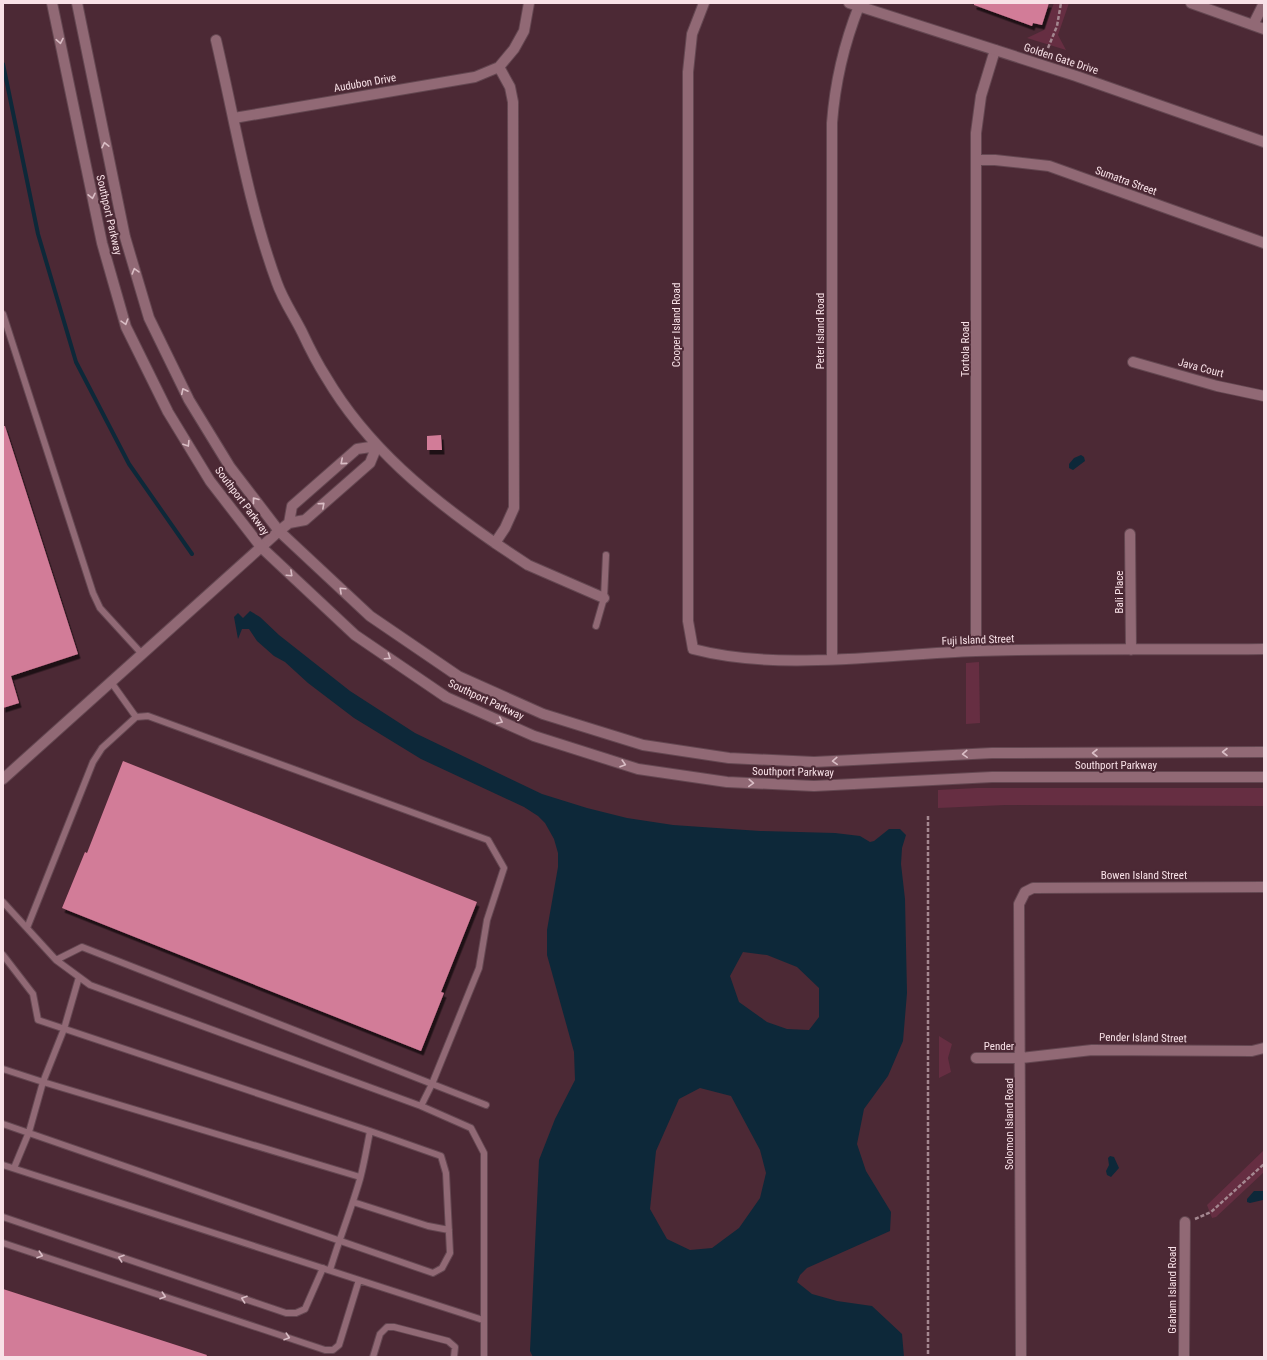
<svg xmlns="http://www.w3.org/2000/svg" width="1267" height="1360" font-family="'Roboto Condensed',sans-serif">
<style>
.green{fill:#662e42}
.water{fill:#0d2839;fill-rule:evenodd}
.lines{fill:none;stroke-linecap:round;stroke-linejoin:round}
.stream{stroke:#0d2839;stroke-width:4}
.building{fill:#d27b98;filter:url(#shadow)}
.lane-casing{stroke:#644751;stroke-width:8}
.street-casing{stroke:#644751;stroke-width:12}
.secondary-casing{stroke:#644751;stroke-width:12}
.path{stroke:#a48790;stroke-width:2.5;stroke-dasharray:4 2;stroke-linecap:butt}
.lane{stroke:#916975;stroke-width:6}
.street{stroke:#916975;stroke-width:10}
.secondary{stroke:#916975;stroke-width:10}
.oneway{stroke:#d9bdc5}
.labels{text-anchor:middle;dominant-baseline:central;stroke-width:4;stroke-linejoin:round;paint-order:stroke}
.street-label{font-size:11px;fill:#f8e1e7;stroke:#4c2935}
</style>
<defs>
<filter id="shadow"><feDropShadow dx="2.5" dy="4.5" stdDeviation="0" flood-color="#0009"/></filter>
</defs>
<rect width="100%" height="100%" fill="#4c2935"/>
<path class="green" d="M1054 3H1069L1058 35 1066 50 1027 38 1044 30Z
M979 662 980 723 966 724V663Z
M977 788H1264V806L1005 805 938 808V790Z
M939 1036 952 1044 948 1058 951 1072 939 1078Z
M1264 1150V1172L1216 1217 1212 1218 1207 1205Z"/>
<path class="water" d="M1081 455 1084 457 1085 461 1073 470 1069 468V464L1074 458Z
M250 611 260 617 279 635 350 691 415 733 542 794 587 808 627 818 673 825 760 831 835 833 860 836 870 842 874 841 889 829H900L906 835 902 848 901 864 905 899 907 993 903 1041 888 1076 864 1109 857 1144 866 1171 891 1212 890 1231 807 1268 800 1275 797 1282 812 1294 837 1301 872 1306 902 1334 904 1357H533L530 1351 539 1160 555 1119 575 1080 574 1052 547 955V930L558 867V853L554 839 545 823 538 816 524 807 421 759 354 718 308 683 285 662 274 656 257 641 249 629H242L238 639 234 617 238 613 243 618ZM743 952 767 955 797 967 819 988V1017L809 1030 787 1029 767 1022 739 1002 730 976ZM700 1088 731 1096 760 1150 766 1173 760 1198 739 1228 712 1248 690 1250 667 1239 650 1209 656 1151 679 1099Z
M1110 1156 1114 1157 1119 1168 1111 1177 1107 1175 1106 1171 1109 1165 1108 1158Z
M1254 1191H1264L1263 1200 1250 1203 1247 1202V1199Z"/>
<g class="lines">
<path class="stream" d="M3 64 38 234 76 362 129 464 192 554"/>
</g>
<path class="building" d="M974 3H1049L1042 25 1033 23 1032 26 974 5Z
M3 426H5L78 654 11 676 19 703 3 708Z
M441 435 442 450H427V436Z
M123 761 477 902 441 992 444 993 421 1051 62 908 85 852 87 853Z
M3 1289 207 1355 206 1357H3Z"/>
<g class="lines">
<defs>
<path id="lane" d="M3 314 93 593 100 608 142 654
M596 626 604 598 606 555
M111 682 136 717
M3 902 56 960 90 985 421 1106 432 1084 479 968 487 920 504 868 488 840 148 716 136 717 102 748 93 762 27 928
M3 955 33 994 38 1020 370 1131
M56 960 82 947 486 1105
M3 1069 43 1082 360 1177
M421 1106 471 1128 484 1153V1357
M3 1124 433 1273 442 1268 450 1253 446 1173 441 1156 370 1131C367 1147 364 1164 360 1179 351 1210 339 1240 330 1270
M3 1165 483 1320
M14 1168 29 1132 43 1082 64 1029 79 977
M353 1202 428 1226 449 1230
M3 1217 286 1313H296L305 1309 323 1268
M3 1243 325 1350H333L339 1345 359 1280
M373 1357 380 1334 387 1327H394L448 1341 455 1347 454 1357"/>
<path id="street" d="M529 3 524 31 514 49 499 67 510 87 513 102 514 508 505 528 495 543 528 565 604 598
M704 3 692 34 688 72V621L693 649C780 672 886 654 976 651 1072 648 1168 650 1264 649
M1191 3 1264 29
M1253 25 1264 3
M216 40C235 121 248 204 277 283 283 300 294 316 302 332 309 347 317 363 326 377 367 447 430 498 495 543
M234 118 475 77 499 67
M976 160H995L1049 166 1264 243
M1133 362 1217 386 1264 396
M289 523 292 506 357 449 377 446
M1130 534 1131 650
M976 651V133L981 96 995 50
M832 659V123C835 82 844 44 859 6
M3 779 279 531 289 523 305 520 370 463 377 446
M976 1058H1021L1092 1050 1252 1051 1264 1048
M1021 1357 1019 904 1025 892 1033 888 1264 887
M1184 1357 1185 1222"/>
<path id="secondary" d="M52 3 102 243 126 327 168 412 210 481 261 547 355 635 446 697 534 736 638 769 727 782 814 786 992 777H1264
M77 3 125 237 149 318 189 400 230 467 279 531 370 616 458 676 543 714 643 745 729 758 814 762 992 753 1264 752
M849 3 1076 76 1264 142"/>
</defs>
<use href="#lane" class="lane-casing"/>
<use href="#street" class="street-casing"/>
<use href="#secondary" class="secondary-casing"/>
<path class="path" d="M1048 48 1057 26 1061 3
M928 816V1357
M1195 1219 1211 1212 1264 1164"/>
<use href="#lane" class="lane"/>
<use href="#street" class="street"/>
<use href="#secondary" class="secondary"/>
</g>
<defs><path id="oneway-chevron" d="M-2-3.5L2.5 0L-2 3.5" fill="none" stroke-width="1.6" stroke-linecap="round" stroke-linejoin="round"/></defs>
<g class="oneway">
<use href="#oneway-chevron" transform="translate(60 41) rotate(79)"/>
<use href="#oneway-chevron" transform="translate(105 145) rotate(-102)"/>
<use href="#oneway-chevron" transform="translate(92 196) rotate(78)"/>
<use href="#oneway-chevron" transform="translate(135 271) rotate(-106)"/>
<use href="#oneway-chevron" transform="translate(125 322) rotate(73)"/>
<use href="#oneway-chevron" transform="translate(184 391) rotate(-116)"/>
<use href="#oneway-chevron" transform="translate(187 444) rotate(58)"/>
<use href="#oneway-chevron" transform="translate(343 462) rotate(139)"/>
<use href="#oneway-chevron" transform="translate(255 500) rotate(-128)"/>
<use href="#oneway-chevron" transform="translate(322 505) rotate(-42)"/>
<use href="#oneway-chevron" transform="translate(290 574) rotate(43)"/>
<use href="#oneway-chevron" transform="translate(342 590) rotate(-137)"/>
<use href="#oneway-chevron" transform="translate(388 657) rotate(34)"/>
<use href="#oneway-chevron" transform="translate(500 721) rotate(24)"/>
<use href="#oneway-chevron" transform="translate(1225 752) rotate(180)"/>
<use href="#oneway-chevron" transform="translate(1095 753) rotate(180)"/>
<use href="#oneway-chevron" transform="translate(965 754) rotate(177)"/>
<use href="#oneway-chevron" transform="translate(835 761) rotate(177)"/>
<use href="#oneway-chevron" transform="translate(623 764) rotate(17)"/>
<use href="#oneway-chevron" transform="translate(751 783) rotate(3)"/>
<use href="#oneway-chevron" transform="translate(40 1255) rotate(18)"/>
<use href="#oneway-chevron" transform="translate(121 1258) rotate(-161)"/>
<use href="#oneway-chevron" transform="translate(163 1296) rotate(18)"/>
<use href="#oneway-chevron" transform="translate(244 1299) rotate(-161)"/>
<use href="#oneway-chevron" transform="translate(287 1337) rotate(18)"/>
</g>
<g class="labels">
<g class="street-label">
<text transform="translate(1061 59) rotate(18)">Golden Gate Drive</text>
<text transform="translate(365 83) rotate(-10)">Audubon Drive</text>
<text transform="translate(1126 181) rotate(20)">Sumatra Street</text>
<text transform="translate(109 215) rotate(77)">Southport Parkway</text>
<text transform="translate(676 325) rotate(-90)">Cooper Island Road</text>
<text transform="translate(820 331) rotate(-90)">Peter Island Road</text>
<text transform="translate(965 349) rotate(-90)">Tortola Road</text>
<text transform="translate(1201 368) rotate(15)">Java Court</text>
<text transform="translate(242 501) rotate(53)">Southport Parkway</text>
<text transform="translate(1119 592) rotate(-90)">Bali Place</text>
<text transform="translate(978 640) rotate(-2)">Fuji Island Street</text>
<text transform="translate(486 700) rotate(25)">Southport Parkway</text>
<text x="1116" y="765">Southport Parkway</text>
<text transform="translate(793 772) rotate(1)">Southport Parkway</text>
<text x="1144" y="875">Bowen Island Street</text>
<text transform="translate(1143 1038) rotate(1)">Pender Island Street</text>
<text x="999" y="1046">Pender</text>
<text transform="translate(1009 1124) rotate(-90)">Solomon Island Road</text>
<text transform="translate(1172 1290) rotate(-90)">Graham Island Road</text>
</g>
</g>
<rect width="1267" height="1360" fill="none" stroke="#f8e1e7" stroke-width="8"/>
</svg>
